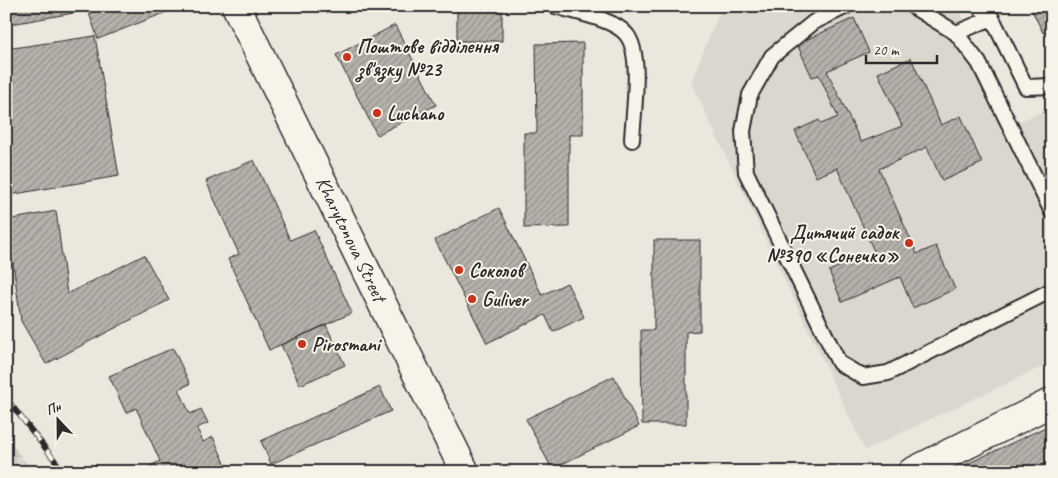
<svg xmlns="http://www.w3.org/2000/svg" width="1058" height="478" font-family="Caveat,sans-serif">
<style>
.built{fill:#dbd7ce}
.industrial{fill:url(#industrial-grid)}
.building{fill:url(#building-hatch);stroke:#2b2b2b}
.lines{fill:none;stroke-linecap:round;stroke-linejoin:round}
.lane-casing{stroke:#2b2b2b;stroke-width:18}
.street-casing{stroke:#2b2b2b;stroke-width:31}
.secondary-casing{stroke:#2b2b2b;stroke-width:31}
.lane{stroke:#f7f3e8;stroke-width:14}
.street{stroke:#f7f3e8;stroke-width:28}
.secondary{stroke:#f7f3e8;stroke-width:28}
.rail-casing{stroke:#2b2b2b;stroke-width:5.5}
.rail{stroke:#f7f3e8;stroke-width:4;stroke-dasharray:11;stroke-linecap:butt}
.poi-dot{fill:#c8321e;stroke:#f7f3e8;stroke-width:2}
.labels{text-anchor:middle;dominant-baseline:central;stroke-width:4;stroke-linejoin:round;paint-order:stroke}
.poi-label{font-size:20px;font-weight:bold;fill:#2b2b2b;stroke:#f7f3e8;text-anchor:start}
.street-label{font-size:20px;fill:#2b2b2b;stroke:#f7f3e8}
</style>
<defs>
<pattern id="industrial-grid" width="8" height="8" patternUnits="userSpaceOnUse" patternTransform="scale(1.25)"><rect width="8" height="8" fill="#dbd7ce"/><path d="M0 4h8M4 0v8" fill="none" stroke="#bcb9b1"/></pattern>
<pattern id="building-hatch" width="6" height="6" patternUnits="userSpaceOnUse" patternTransform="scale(1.25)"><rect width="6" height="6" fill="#b5b2ab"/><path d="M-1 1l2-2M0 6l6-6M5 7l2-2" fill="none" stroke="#93918b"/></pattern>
</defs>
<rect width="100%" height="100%" fill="#ebe7dd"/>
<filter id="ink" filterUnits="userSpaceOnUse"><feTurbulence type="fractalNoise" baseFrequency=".02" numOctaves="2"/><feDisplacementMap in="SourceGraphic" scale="10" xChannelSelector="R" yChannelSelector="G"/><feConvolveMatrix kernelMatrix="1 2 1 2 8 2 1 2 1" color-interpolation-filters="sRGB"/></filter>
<g filter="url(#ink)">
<path class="built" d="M722 6H951L961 14 1014 124 1052 107V362L865 450 691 82Z"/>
<path class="industrial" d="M6 437 33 472H6Z"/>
<path class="building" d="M6 6H78L79 12 6 25Z
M105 6H182L98 39 89 13Z
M457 6H502V41H457Z
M1030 6H1052V29L1043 33Z
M854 18 869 52 827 71 861 142 902 126 878 73 911 58 941 125 961 116 982 163 942 181 927 147 879 169 917 254 936 246 955 289 913 308 900 277 842 302 829 271 874 251 837 168 816 177 795 131 819 120 821 124 838 117 819 75 812 77 797 44Z
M395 25 436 105 377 135 336 55Z
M95 36 119 176 9 195 6 181V49Z
M583 43V135H569V227L524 228V133H537L536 44Z
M254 160 290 240 314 230 352 313 269 350 228 259 239 254 206 181Z
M499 208 542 295 567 283 584 317 553 332 545 315 487 343 435 240Z
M56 211 67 294 144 255 169 300 46 364 21 321 7 220Z
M654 240H700V331L686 332V424H642L641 330H654Z
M326 325 345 365 300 385 281 345Z
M173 348 190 384 179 389 190 414 201 409 208 423 197 428 203 442 213 437 229 472H152L150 466 160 461 136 408 126 413 109 376Z
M614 376 639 426 552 469 526 419Z
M380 387 391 411 271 464 261 441Z
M1052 424V472H950Z"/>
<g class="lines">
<defs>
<path id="lane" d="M555 6C574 12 614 19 626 34 643 53 633 114 632 140
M847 6 814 22 772 56 750 95 743 131 746 172 839 363 863 377 888 373 1052 290
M912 6 956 33 979 63 1052 212
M978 6 992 18 1026 87 1052 86
M956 33 992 18"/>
<path id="street" d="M912 472 1052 402"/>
<path id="secondary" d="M236 6 465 472"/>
</defs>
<use href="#lane" class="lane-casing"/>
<use href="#street" class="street-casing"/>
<use href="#secondary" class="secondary-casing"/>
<use href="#lane" class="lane"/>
<use href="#street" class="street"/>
<use href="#secondary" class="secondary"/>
<defs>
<path id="rail" d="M6 398 64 472"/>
</defs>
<use href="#rail" class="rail-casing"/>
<use href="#rail" class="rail"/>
</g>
</g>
<g class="poi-dot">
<circle cx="347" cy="57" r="5"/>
<circle cx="377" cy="113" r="5"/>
<circle cx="909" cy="243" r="5"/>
<circle cx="459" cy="270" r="5"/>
<circle cx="472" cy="299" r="5"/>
<circle cx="302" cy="344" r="5"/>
</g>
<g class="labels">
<g class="poi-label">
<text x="357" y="46">Поштове відділення<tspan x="357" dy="23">зв'язку №23</tspan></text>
<text x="387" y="113">Luchano</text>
<text x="899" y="232" text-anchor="end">Дитячий садок<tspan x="899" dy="23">№390 «Сонечко»</tspan></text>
<text x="469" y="270">Соколов</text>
<text x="482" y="299">Guliver</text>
<text x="312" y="344">Pirosmani</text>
</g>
<g class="street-label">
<text transform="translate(351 239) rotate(64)">Kharytonova Street</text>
</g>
</g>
<rect width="1058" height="478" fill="none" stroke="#f7f3e8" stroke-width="25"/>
<rect x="12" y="12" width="1033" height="453" fill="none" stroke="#2b2b2b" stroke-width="2" filter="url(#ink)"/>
<g transform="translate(58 420) rotate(338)" stroke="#f7f3e8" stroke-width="4" paint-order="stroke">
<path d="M0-4L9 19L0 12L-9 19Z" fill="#2b2b2b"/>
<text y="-8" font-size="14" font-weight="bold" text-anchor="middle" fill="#2b2b2b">Пн</text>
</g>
<path d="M866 55v8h71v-8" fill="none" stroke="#2b2b2b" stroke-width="2.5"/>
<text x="873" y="55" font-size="15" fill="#2b2b2b" stroke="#f7f3e8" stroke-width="4" paint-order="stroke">20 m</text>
</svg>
